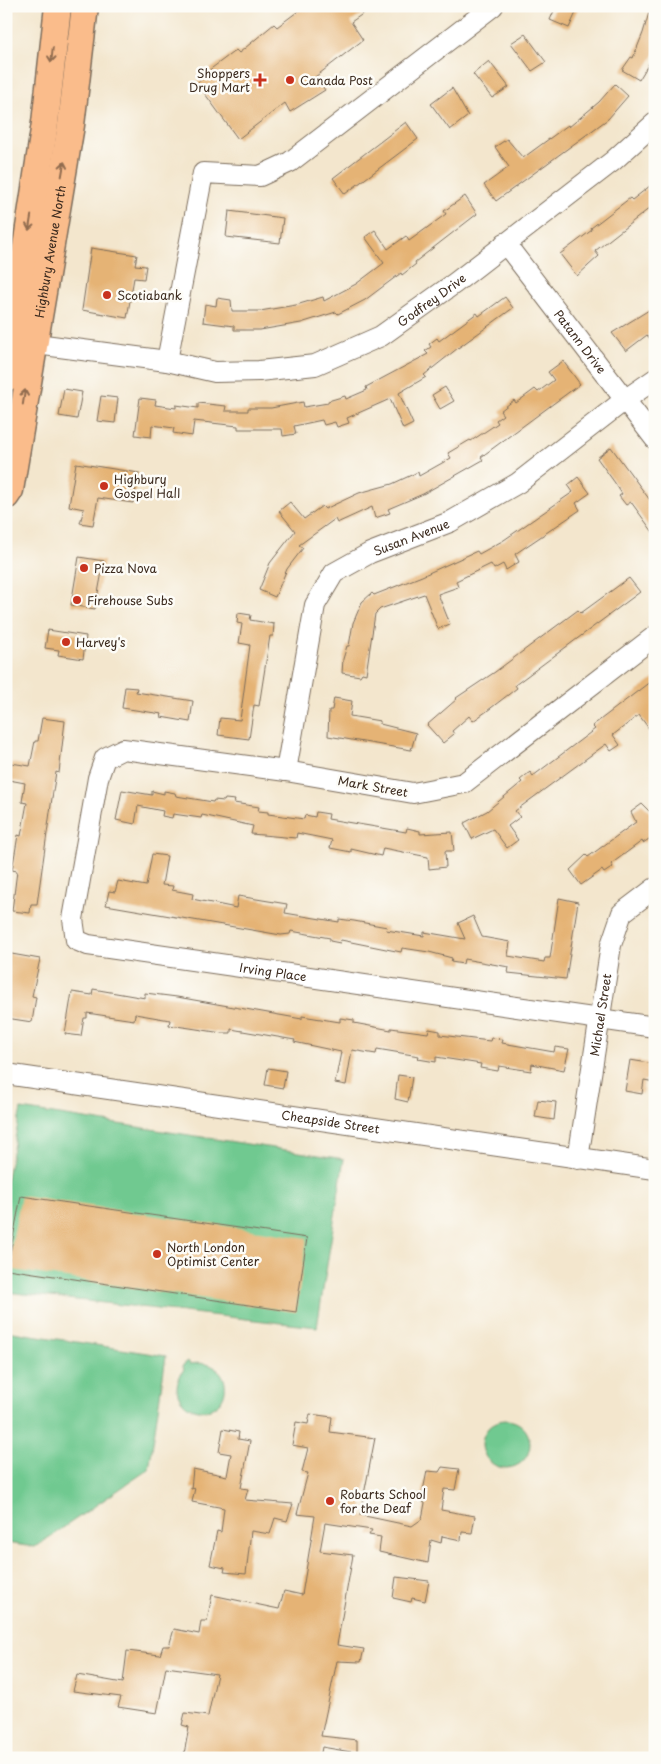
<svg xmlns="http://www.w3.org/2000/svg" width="661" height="1764" font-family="'Playpen Sans',sans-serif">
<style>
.green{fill:#6fc990;stroke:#557a57}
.building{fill:#e5b374}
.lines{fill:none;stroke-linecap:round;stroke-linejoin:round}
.minor-casing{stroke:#7b6c5b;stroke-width:22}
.major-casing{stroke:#7b6c5b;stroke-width:29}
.minor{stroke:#fff;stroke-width:20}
.major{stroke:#fabc8b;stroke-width:26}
.oneway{stroke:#916c4f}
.poi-dot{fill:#c8321e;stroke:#fdfcf7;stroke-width:2}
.labels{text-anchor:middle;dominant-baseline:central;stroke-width:5;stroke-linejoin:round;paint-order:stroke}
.poi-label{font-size:12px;fill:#3b2a1e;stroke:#fdfcf7;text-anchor:start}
.street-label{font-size:12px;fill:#3b2a1e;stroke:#fdfcf7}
</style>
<rect width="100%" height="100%" fill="#fdfcf7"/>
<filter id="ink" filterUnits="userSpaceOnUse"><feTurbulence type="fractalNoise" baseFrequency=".02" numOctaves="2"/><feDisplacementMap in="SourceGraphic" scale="10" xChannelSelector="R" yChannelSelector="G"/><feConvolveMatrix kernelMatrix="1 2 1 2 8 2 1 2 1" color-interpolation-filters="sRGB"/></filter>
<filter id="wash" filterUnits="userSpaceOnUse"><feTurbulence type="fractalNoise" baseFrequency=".0096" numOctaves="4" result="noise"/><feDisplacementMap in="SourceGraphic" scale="20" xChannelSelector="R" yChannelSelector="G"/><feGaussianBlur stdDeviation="1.12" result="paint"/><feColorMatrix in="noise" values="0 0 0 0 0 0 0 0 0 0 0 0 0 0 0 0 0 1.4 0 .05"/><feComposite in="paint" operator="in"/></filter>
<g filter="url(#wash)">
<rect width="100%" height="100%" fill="#f3e6cd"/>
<path class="green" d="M21 1109 344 1159 317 1327 6 1292V1182Z
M6 1331 166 1356 149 1469 35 1547 6 1543Z
M188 1361 190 1364C237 1356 234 1414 199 1410 191 1409 184 1405 180 1398 174 1388 178 1378 184 1369L182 1366Z
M482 1444a24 24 0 1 1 48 0a24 24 0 1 1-48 0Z"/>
<g id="blocks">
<path class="building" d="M305 6H374L351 22 363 40 315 77 325 90 290 112 285 103 238 139 197 83 205 76 204 74 236 50 239 53 274 24 277 27Z
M556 6H579L569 28 550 20Z
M651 6H655V53L639 80 622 70 631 57 633 58 643 33Z
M525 34 546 62 532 71 511 43Z
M489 61 509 87 492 98 473 74Z
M615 84 628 96 608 119 496 201 484 185 509 167 495 147 507 139 523 158 568 125 569 127 599 102Z
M452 88 468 116 450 130 431 104Z
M406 122 418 139 345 194 333 178Z
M655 182V204L595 251 599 256 577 276 560 254 592 230 591 228 630 198 632 200Z
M465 196 477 214 415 262 416 264 402 275 401 273 365 300 338 314 336 312 301 323 260 330H234V326L203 322 205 304 216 306 217 298 231 300 232 311H260L296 305 323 297 324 301 356 284 384 263 365 237 375 230 388 249 406 236 409 241 446 214 444 211Z
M229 211 283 218 280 243 226 237Z
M91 248 137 255 135 265 146 266 144 279 134 278 127 318 82 310Z
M505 297 513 308 458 348 424 375 426 377 399 393 413 424 403 429 390 399 347 418 349 423 337 427 335 422 324 425 322 420 294 426 296 434 283 436 282 429H238V426L194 421 192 436 173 433 174 428 152 425 151 437 135 435 140 398 156 400 155 405 176 408V405L198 408V403L226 406 225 411H248V408H271L303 402 304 407 328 403V401L345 396 346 399 367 390 366 387 428 354 425 351 431 347 429 344 437 338 439 341 477 313 479 316Z
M649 310 655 318V345L647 335 626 351 612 333Z
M563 361 580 384 481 457 483 460 423 494 388 509 390 513 375 518 372 507 337 523 335 519 299 545 303 548 287 569 275 597 259 590 270 563 295 531 279 511 290 502 304 519 322 506 325 509 359 493 392 484 418 472 419 476 451 458 448 453 470 440 471 441 498 423 496 420 503 415 500 411 514 400 516 403 535 389 538 392 554 380 548 372Z
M445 387 454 401 440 409 432 395Z
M64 389 82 392 77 419 59 416Z
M101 396 118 398 115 423 97 421Z
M611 447 655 507V535L631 502 626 505 619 496 622 494 615 483 597 458Z
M76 463 139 473 133 503 98 498 93 525 80 523 84 509 69 506Z
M578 477 590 493 576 503 580 510 515 554 519 562 506 570 503 564 494 569 491 564 456 581 458 587 438 594 450 624 438 629 424 594 380 609 375 614 366 674 362 673 360 676 342 673 343 659 347 646H349L353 623 362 602 372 593 374 595 422 576 477 551 479 554 504 540 573 492 568 485Z
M79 557 104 561 95 609 71 605Z
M629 578 640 592 515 685 517 688 487 711 473 721 469 716 452 731 454 734 443 743 427 725 457 699 456 698 495 672 578 610 581 613Z
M238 613 251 615 250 620 274 624 273 636H270L259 706 254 705 249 739 218 735 220 718 240 720 250 645 239 643 242 624 237 623Z
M48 630 86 636 83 659 58 655 59 650 45 648Z
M655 678V737L639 715 613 735 620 745 611 751 606 744 515 811 520 817 508 826 518 840 507 848 493 829 472 839 464 823 487 811 522 782 520 780 530 772 533 776 595 729 592 726Z
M125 687 137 688 136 692 193 701 190 722 161 717 162 714 122 708Z
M334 698 352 701 350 716 380 721V724L416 733 411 750 328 736 329 710H332Z
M42 718 65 721 59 773 56 772 52 798 37 904H31L30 913 12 911 17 871 12 870 15 853 18 835 21 836 27 803 22 802 25 783 9 780 11 763 30 766 35 741H38Z
M122 790 152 795V791L164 794V791L175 793 176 796 213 802 214 800 224 801 225 799 235 800 234 803 259 807 258 811 268 812V814L304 819 305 815 315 817 316 812 329 814 328 819 406 832 407 828 420 831V834L452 832 454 851H445L446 867 429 869 428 857 383 848 381 856 351 849V852L330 848 332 840 297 833 296 838 251 834 253 826 202 815 201 818 173 814 172 818 162 816 163 811 138 806 135 824 116 820Z
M642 804 655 817V835L643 843 642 841 611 864 613 867 604 873 602 870 581 885 570 870 586 855 588 857 636 822 631 812Z
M152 854 167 856 162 885 173 886 172 890 193 894 192 899 236 908 238 896 287 904 285 913 339 922V919L354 921 387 927 386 930 424 936V932L465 939 458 923 473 916 482 937 510 942 508 956 544 962 545 958H550L559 898 578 902 566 979 508 973 509 967 464 959 463 964 451 962 452 958 429 952 402 948 401 952 341 940 340 943 330 941V938L291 931 290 934 281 935 106 905 109 891 115 892 118 881 146 886Z
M6 953 40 959 32 996 36 997 32 1022 6 1018Z
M93 989 145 998V993L177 997 302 1019V1016L340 1022V1018L354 1020V1023L391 1030V1028L428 1033 429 1029 440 1031V1035L490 1041 491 1038 503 1039 502 1043 554 1052 555 1047 569 1049 564 1070 532 1064 531 1071 499 1066 498 1071 480 1068 481 1064 436 1057V1062L418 1059 419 1056 377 1049 376 1054 352 1050 346 1085 335 1083 341 1052 294 1042 295 1040 231 1029V1033H222L190 1028 169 1025 170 1020 135 1014 134 1020 87 1013V1018H84L81 1036 65 1034 72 992 92 995Z
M630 1060 655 1064V1082L644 1080 642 1094 625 1091Z
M268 1068 286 1071 283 1088 265 1085Z
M398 1075 412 1077 408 1102 395 1099Z
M538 1100 556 1102 554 1120 535 1117Z
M21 1196 307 1238 296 1312 7 1269Z
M310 1414 332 1417 330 1432 375 1438 360 1515 412 1526 422 1519 425 1503 421 1501 427 1471 439 1472 442 1467 459 1469 455 1490 444 1489 441 1510 475 1516 472 1533 462 1532 461 1540 442 1536 441 1543 431 1540 428 1563 379 1552 381 1537 369 1535 372 1530 325 1523 320 1551 353 1555 337 1645 364 1649 361 1662 337 1661 321 1736 357 1740V1753L322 1747 320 1758H210L184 1754 189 1727 182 1725 185 1713 208 1716 217 1674 166 1667 157 1713 118 1707 121 1697 73 1691 77 1675 123 1683 127 1651 160 1655 163 1646H169L174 1629 199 1634 201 1621H207L212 1595 279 1609 284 1591 302 1595 315 1516 297 1514 308 1473 302 1472 308 1448 292 1445 296 1422 308 1424Z
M223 1429 239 1432 238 1439 250 1441 241 1488 248 1489 245 1500 293 1504 287 1521 275 1518 270 1534 251 1531 246 1574 224 1572 225 1568 210 1565 217 1531 221 1532 224 1508 192 1502 195 1488 191 1489 193 1469 227 1476 231 1454 219 1452Z
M396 1577 429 1581 425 1601 412 1598 411 1602 393 1598Z"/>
</g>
</g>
<g filter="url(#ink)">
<use href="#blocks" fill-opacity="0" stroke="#7b6c5b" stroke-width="1"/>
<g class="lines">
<defs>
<g id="minor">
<path id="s1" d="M505 243 655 439"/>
<path id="s2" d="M21 342 167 361 215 372 259 371 315 365 381 336 455 283 613 161 655 123"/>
<path d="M167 361 203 173 260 176 290 162 493 6"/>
<path id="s3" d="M655 636 464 783 413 793 286 771 123 749 105 758 98 778 73 919 76 940 88 945 655 1027"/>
<path id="s4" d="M286 771 315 605 334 573 370 553 450 522 518 483 626 399 655 379"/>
<path id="s5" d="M6 1074 655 1169"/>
<path id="s6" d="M578 1159 611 945 622 913 655 888"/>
</g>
<g id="major">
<path d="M6 378 45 123 58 6"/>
<path id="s7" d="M6 496 10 490 71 125 85 6"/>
</g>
</defs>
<use href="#minor" class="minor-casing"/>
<use href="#major" class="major-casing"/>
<use href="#minor" class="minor"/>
<use href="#major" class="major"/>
</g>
<defs><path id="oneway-shaft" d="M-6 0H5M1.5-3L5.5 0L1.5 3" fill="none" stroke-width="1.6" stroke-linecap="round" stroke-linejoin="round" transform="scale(1.25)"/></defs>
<g class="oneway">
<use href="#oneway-shaft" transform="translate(52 55) rotate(96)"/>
<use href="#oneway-shaft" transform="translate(63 169) rotate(-80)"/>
<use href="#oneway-shaft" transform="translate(30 223) rotate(99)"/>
<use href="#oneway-shaft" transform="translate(24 397) rotate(-81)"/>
</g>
</g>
<g class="poi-dot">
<path d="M257.5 72.5h5v5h5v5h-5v5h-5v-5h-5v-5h5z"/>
<circle cx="290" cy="80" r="5"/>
<circle cx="107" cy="295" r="5"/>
<circle cx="104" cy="486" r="5"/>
<circle cx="84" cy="568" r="5"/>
<circle cx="77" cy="600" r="5"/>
<circle cx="66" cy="642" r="5"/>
<circle cx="157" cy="1254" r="5"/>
<circle cx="330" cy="1501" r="5"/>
</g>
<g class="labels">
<g class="poi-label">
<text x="250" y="73" text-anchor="end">Shoppers<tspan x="250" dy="14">Drug Mart</tspan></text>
<text x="300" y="80">Canada Post</text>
<text x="117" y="295">Scotiabank</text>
<text x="114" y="479">Highbury<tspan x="114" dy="14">Gospel Hall</tspan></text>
<text x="94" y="568">Pizza Nova</text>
<text x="87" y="600">Firehouse Subs</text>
<text x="76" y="642">Harvey's</text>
<text x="167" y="1247">North London<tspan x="167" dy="14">Optimist Center</tspan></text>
<text x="340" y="1494">Robarts School<tspan x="340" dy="14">for the Deaf</tspan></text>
</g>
<g class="street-label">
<text stroke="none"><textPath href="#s7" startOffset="249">Highbury Avenue North</textPath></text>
<text stroke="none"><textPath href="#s2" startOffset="431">Godfrey Drive</textPath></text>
<text stroke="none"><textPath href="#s1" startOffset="124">Patann Drive</textPath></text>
<text stroke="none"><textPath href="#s4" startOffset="291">Susan Avenue</textPath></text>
<text transform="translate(373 786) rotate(10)">Mark Street</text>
<text stroke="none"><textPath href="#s3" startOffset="992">Irving Place</textPath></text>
<text stroke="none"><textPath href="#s6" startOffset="146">Michael Street</textPath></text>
<text stroke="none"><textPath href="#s5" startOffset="328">Cheapside Street</textPath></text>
</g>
</g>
<rect width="661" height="1764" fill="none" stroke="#fdfcf7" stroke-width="25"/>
</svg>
